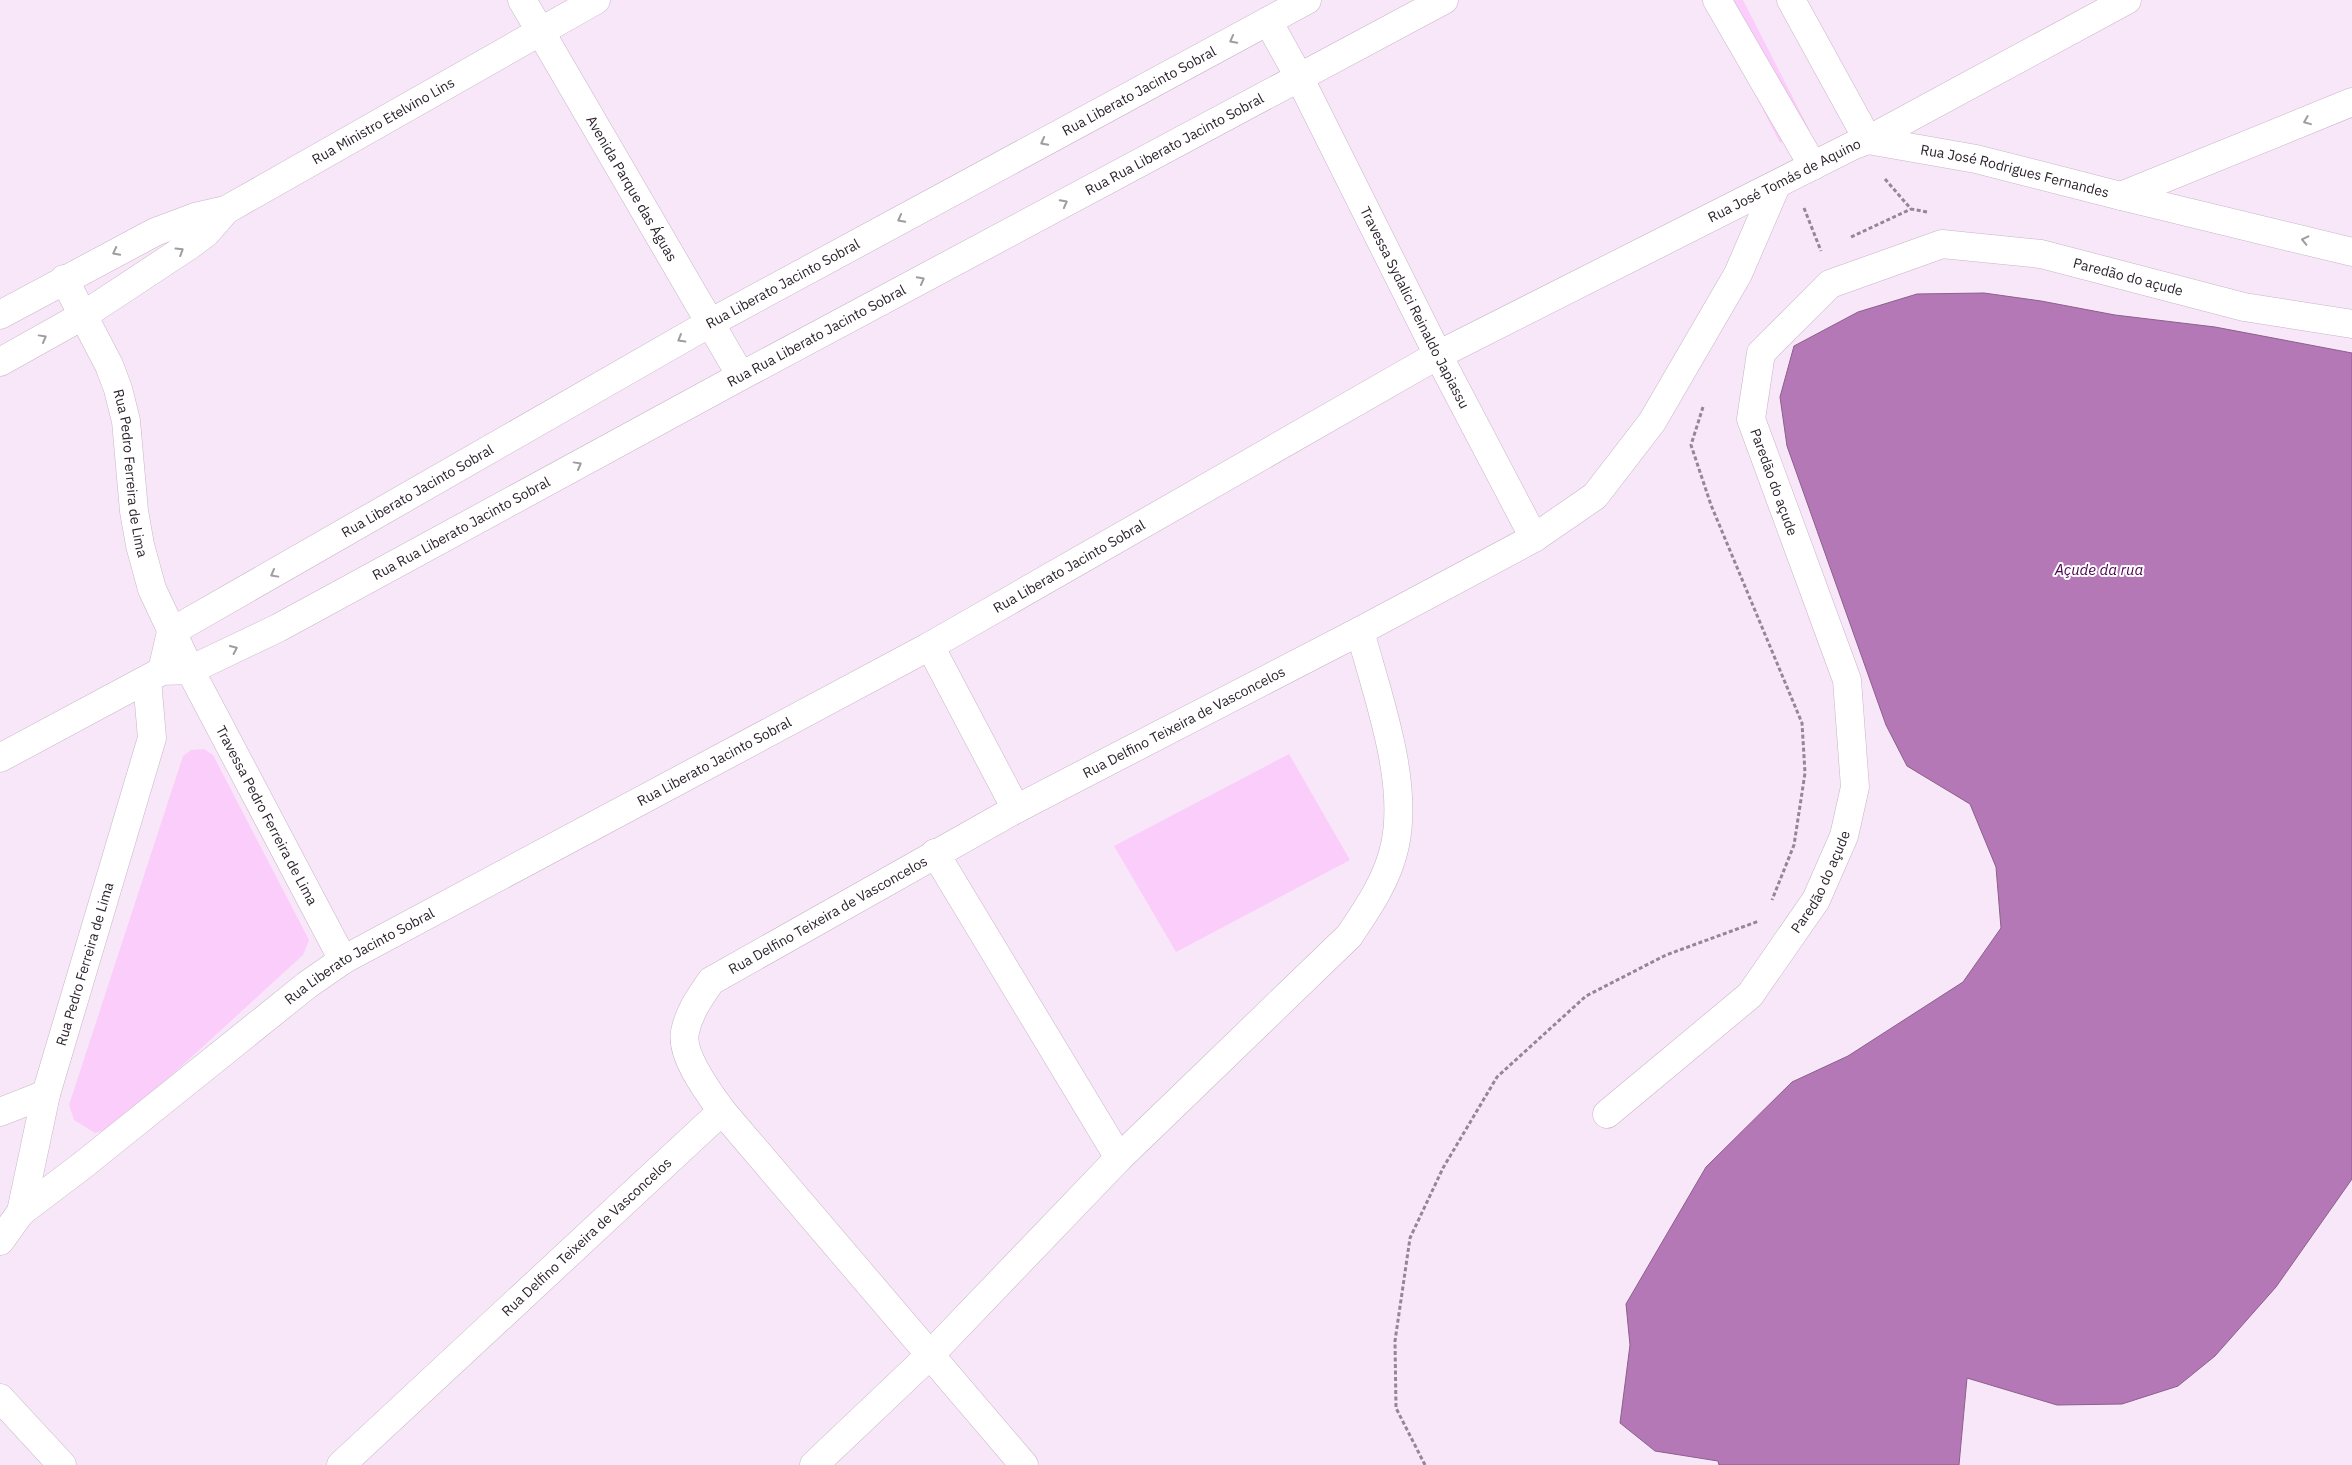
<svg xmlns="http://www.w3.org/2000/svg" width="2352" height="1465" font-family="'IBM Plex Sans',sans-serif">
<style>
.green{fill:#fbcdfb}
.water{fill:#b578b6;stroke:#8c5f8c}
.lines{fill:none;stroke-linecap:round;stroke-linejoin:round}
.street-casing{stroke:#c6b5c5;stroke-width:29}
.path{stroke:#938793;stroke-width:3;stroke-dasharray:4 2.5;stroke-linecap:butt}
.street{stroke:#fff;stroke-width:28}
.oneway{stroke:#a09ca0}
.labels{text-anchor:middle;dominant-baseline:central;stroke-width:4;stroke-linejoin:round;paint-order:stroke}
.street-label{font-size:14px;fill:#2b242b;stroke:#fff}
.water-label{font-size:15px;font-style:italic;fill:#510055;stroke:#fff}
</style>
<rect width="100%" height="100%" fill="#f8e7f8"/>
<path class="green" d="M1707 0H1743L1809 129 1780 143Z
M204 749 213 755 309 940 303 955 115 1127 95 1133 74 1120 69 1105 183 756 191 750Z
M1289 754 1350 860 1176 952 1114 846Z"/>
<path class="water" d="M1984 293 2041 301 2115 315 2215 327 2352 353V1179L2276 1287 2215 1356 2178 1386 2122 1404 2057 1405 1967 1378 1959 1465H1719L1718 1461 1655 1451 1620 1423 1630 1345 1626 1304 1706 1167 1792 1082 1848 1056 1963 982 2001 928 1996 867 1970 804 1907 766 1886 725 1787 446 1780 397 1794 346 1858 312 1917 294Z"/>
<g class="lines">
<defs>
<g id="street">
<path id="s1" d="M522 0 741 376"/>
<path d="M1717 0 1813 166"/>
<path d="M1791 0 1868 140"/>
<path id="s2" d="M1268 21 1299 77 1438 355 1534 538"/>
<path id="s3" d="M1868 140 1976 159 2121 196 2352 102"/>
<path d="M2121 196 2352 252"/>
<path id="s4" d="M64 279 109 365 118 389 126 421 134 511 140 545 152 589 190 670 343 960"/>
<path id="s5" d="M0 315 155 232 195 217 226 210 596 0"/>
<path d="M0 362 84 315 190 245 206 233 226 210"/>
<path d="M930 646 1016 809"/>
<path id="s6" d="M162 671 171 632 710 323 1307 0"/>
<path id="s7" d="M0 758 162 671 190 670 278 628 741 376 1444 0"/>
<path d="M935 853 1119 1158"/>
<path d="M722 1111 1024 1465"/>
<path d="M0 1112 46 1094"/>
<path id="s8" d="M1607 1114 1750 995 1816 900 1844 836 1855 787 1847 680 1751 419 1761 353 1830 284 1942 244 2041 254 2244 307 2352 324"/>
<path id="s9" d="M21 1212 83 1165 307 985 343 960 930 646 1438 355 1854 145 1868 140 2127 0"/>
<path id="s10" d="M0 1241 21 1212 46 1094 152 738 147 680"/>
<path d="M0 1398 62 1465"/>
<path id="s11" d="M341 1465 722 1111C709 1093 680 1055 685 1032 689 1012 700 997 711 981L1016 809 1360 631 1534 538 1595 496 1652 422 1738 274 1776 186"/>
<path d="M814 1465 930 1355 1119 1158 1349 936C1368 908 1388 879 1395 845 1409 780 1377 694 1360 631"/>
</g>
</defs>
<use href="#street" class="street-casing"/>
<path class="path" d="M1885 179 1911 209 1927 212
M1804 208 1821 251
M1851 237 1911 209
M1703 407 1691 445 1711 505 1802 723 1805 773 1794 845 1772 900
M1425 1465 1396 1408 1395 1341 1410 1238 1443 1168 1497 1077 1586 996 1666 955 1759 921"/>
<use href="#street" class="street"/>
</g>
<defs><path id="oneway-chevron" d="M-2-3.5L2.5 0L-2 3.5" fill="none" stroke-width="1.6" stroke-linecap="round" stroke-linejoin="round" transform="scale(1.25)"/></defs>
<g class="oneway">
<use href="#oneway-chevron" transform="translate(1233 40) rotate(152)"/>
<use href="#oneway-chevron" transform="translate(2307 121) rotate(158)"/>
<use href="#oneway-chevron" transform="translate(1044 142) rotate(152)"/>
<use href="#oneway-chevron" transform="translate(1064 203) rotate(-28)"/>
<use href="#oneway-chevron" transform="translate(901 219) rotate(152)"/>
<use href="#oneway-chevron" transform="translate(2305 240) rotate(-167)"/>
<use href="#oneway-chevron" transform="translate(180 251) rotate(-32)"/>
<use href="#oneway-chevron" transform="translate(116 252) rotate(153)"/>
<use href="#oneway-chevron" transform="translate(921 280) rotate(-28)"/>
<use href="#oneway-chevron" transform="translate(43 338) rotate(-29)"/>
<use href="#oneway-chevron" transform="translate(681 339) rotate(150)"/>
<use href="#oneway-chevron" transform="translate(578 465) rotate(-29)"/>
<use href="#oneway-chevron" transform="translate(274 574) rotate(151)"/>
<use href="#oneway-chevron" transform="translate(234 649) rotate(-25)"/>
</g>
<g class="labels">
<g class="street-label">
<text stroke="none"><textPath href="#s6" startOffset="1149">Rua Liberato Jacinto Sobral</textPath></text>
<text stroke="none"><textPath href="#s5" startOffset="431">Rua Ministro Etelvino Lins</textPath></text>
<text stroke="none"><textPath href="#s7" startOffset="1328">Rua Rua Liberato Jacinto Sobral</textPath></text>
<text stroke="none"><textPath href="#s3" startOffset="150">Rua José Rodrigues Fernandes</textPath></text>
<text stroke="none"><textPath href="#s9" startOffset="2048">Rua José Tomás de Aquino</textPath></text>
<text stroke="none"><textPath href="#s1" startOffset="218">Avenida Parque das Águas</textPath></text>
<text stroke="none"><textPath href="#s8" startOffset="1280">Paredão do açude</textPath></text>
<text stroke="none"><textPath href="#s6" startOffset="744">Rua Liberato Jacinto Sobral</textPath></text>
<text stroke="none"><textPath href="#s2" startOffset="322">Travessa Sydalici Reinaldo Japiassu</textPath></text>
<text stroke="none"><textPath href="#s7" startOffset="922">Rua Rua Liberato Jacinto Sobral</textPath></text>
<text stroke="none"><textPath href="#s4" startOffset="208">Rua Pedro Ferreira de Lima</textPath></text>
<text transform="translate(1774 482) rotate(70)">Paredão do açude</text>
<text stroke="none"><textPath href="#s6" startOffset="324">Rua Liberato Jacinto Sobral</textPath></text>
<text stroke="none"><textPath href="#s7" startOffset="518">Rua Rua Liberato Jacinto Sobral</textPath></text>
<text stroke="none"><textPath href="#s9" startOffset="1235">Rua Liberato Jacinto Sobral</textPath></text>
<text stroke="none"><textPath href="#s11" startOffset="1206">Rua Delfino Teixeira de Vasconcelos</textPath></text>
<text stroke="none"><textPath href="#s9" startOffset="830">Rua Liberato Jacinto Sobral</textPath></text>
<text stroke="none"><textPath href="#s4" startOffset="580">Travessa Pedro Ferreira de Lima</textPath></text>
<text stroke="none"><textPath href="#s8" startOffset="320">Paredão do açude</textPath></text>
<text stroke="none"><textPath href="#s11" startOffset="801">Rua Delfino Teixeira de Vasconcelos</textPath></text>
<text stroke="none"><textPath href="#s9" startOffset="425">Rua Liberato Jacinto Sobral</textPath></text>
<text stroke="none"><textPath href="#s10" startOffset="292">Rua Pedro Ferreira de Lima</textPath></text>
<text stroke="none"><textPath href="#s11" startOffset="335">Rua Delfino Teixeira de Vasconcelos</textPath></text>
</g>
<g class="water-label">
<text x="2099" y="569">Açude da rua</text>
</g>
</g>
</svg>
